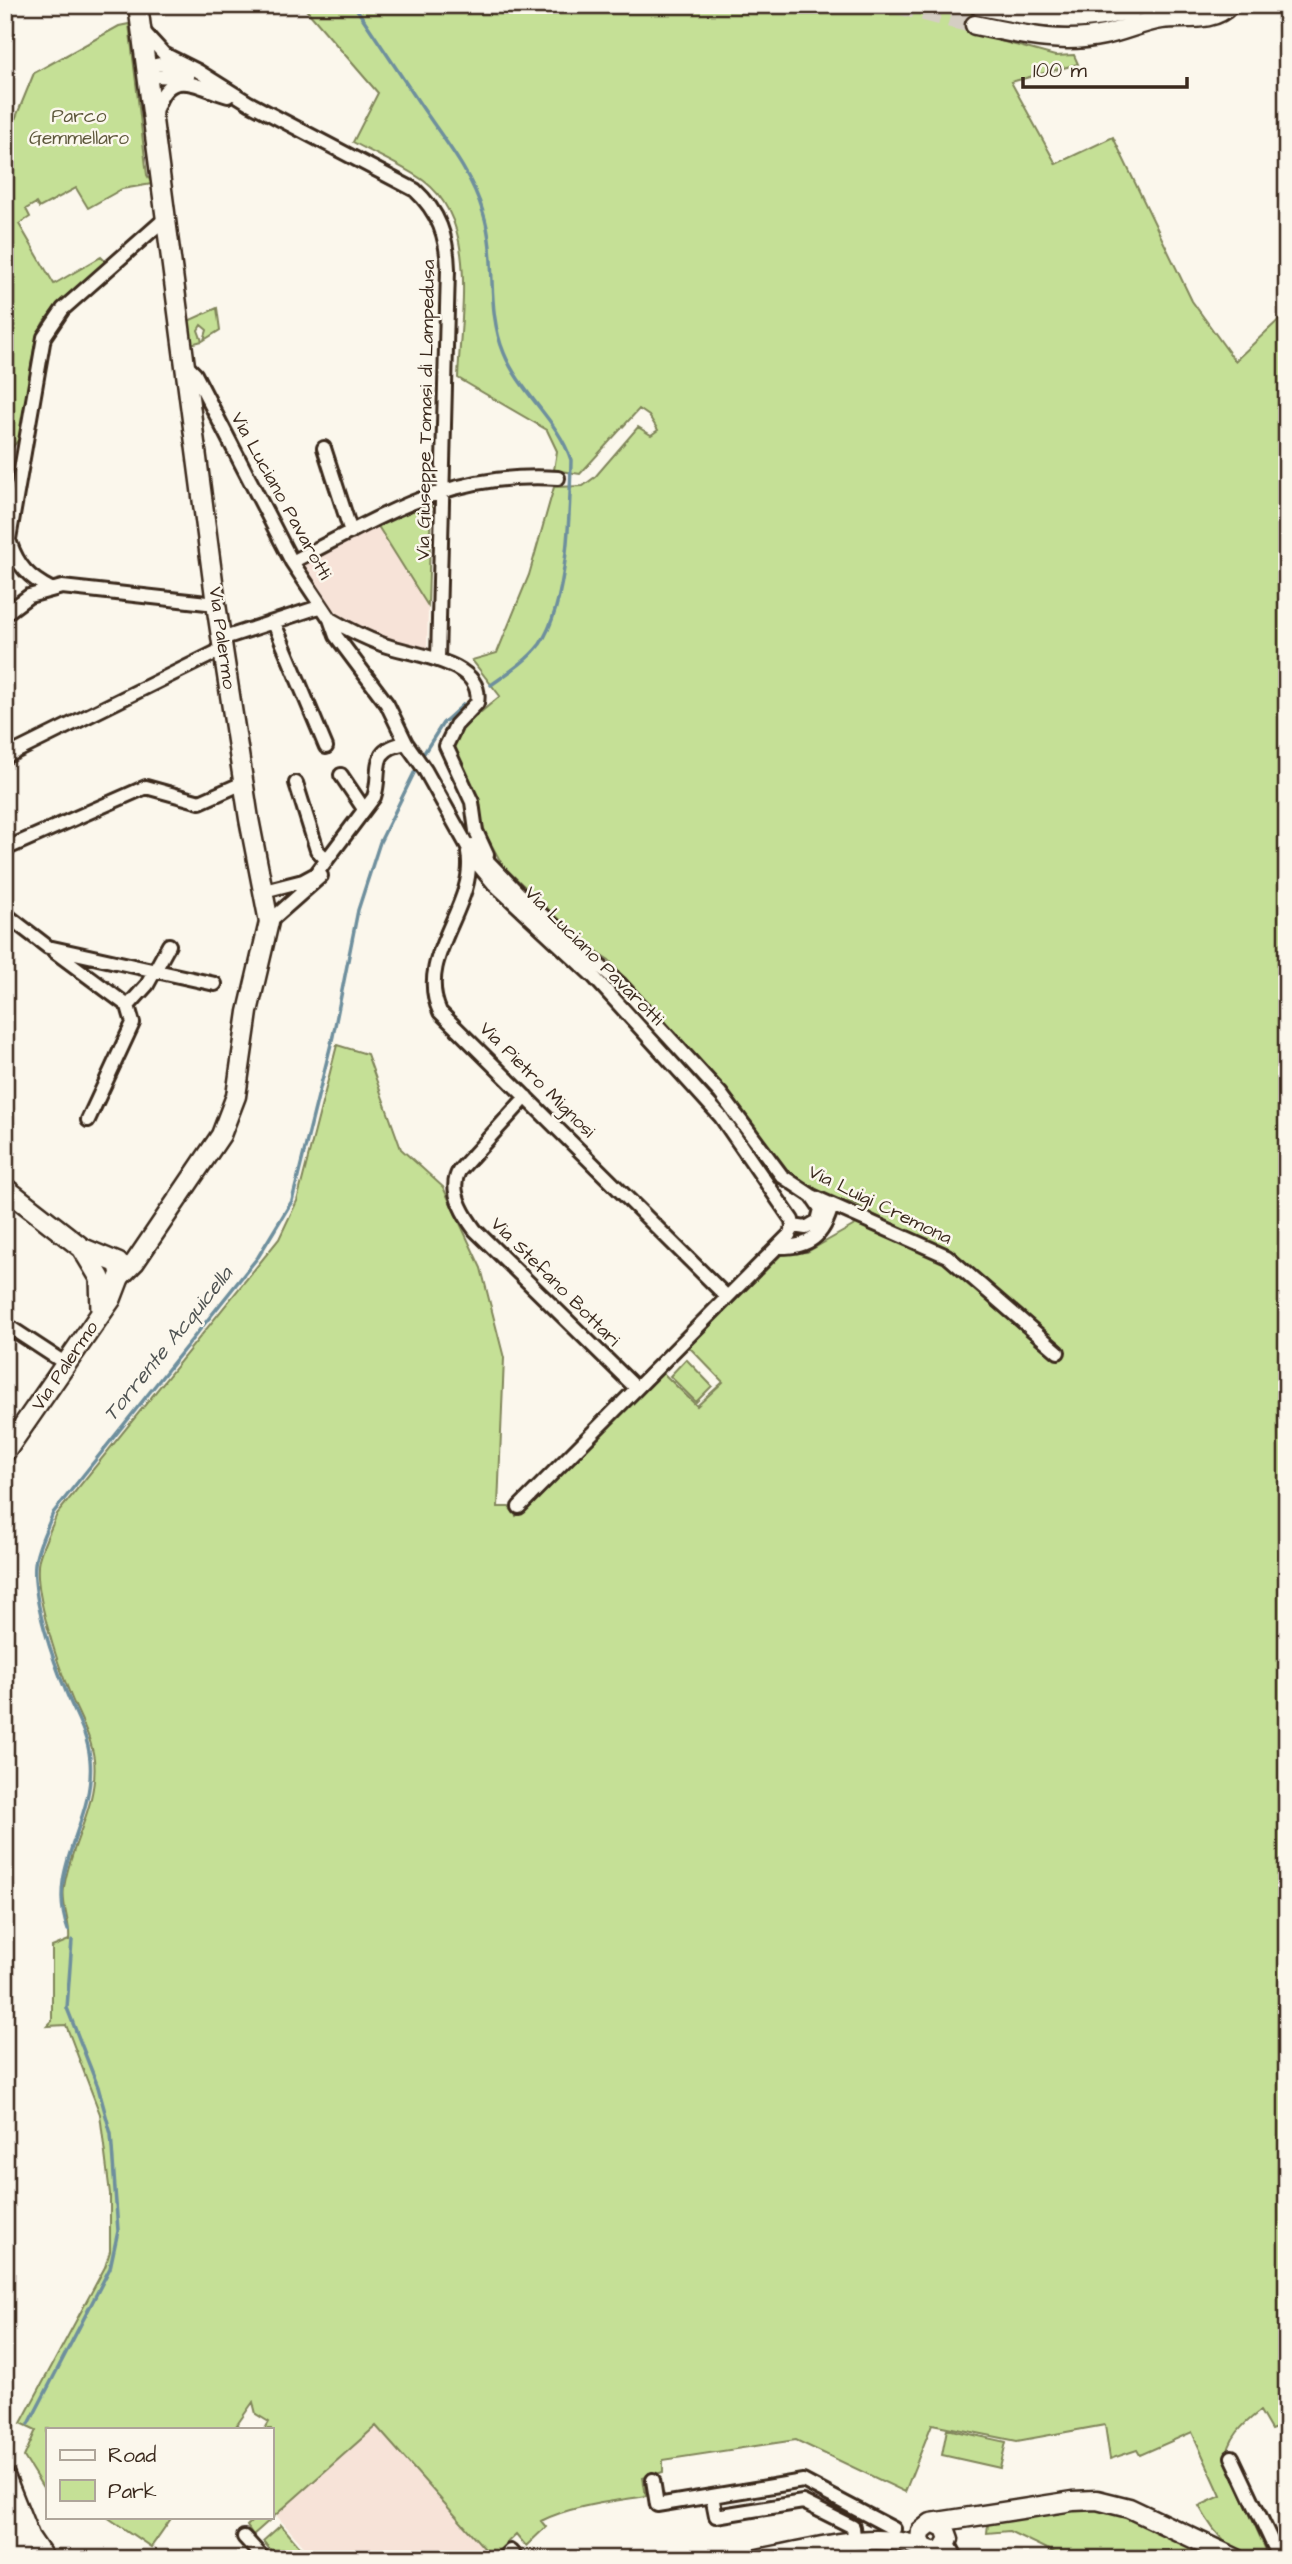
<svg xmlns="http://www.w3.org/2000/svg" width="1292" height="2564" font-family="'Architects Daughter',sans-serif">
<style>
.built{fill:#f7e3d8}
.green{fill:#c5e096;stroke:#80855a;stroke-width:2}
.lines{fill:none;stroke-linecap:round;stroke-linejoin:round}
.stream{stroke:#6e8f9d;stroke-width:3.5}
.secondary-tunnel{stroke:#d5cec3;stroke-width:18;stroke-dasharray:18 9;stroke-linecap:butt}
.street-casing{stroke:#3b2a1e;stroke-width:18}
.secondary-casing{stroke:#3b2a1e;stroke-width:23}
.primary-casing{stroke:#3b2a1e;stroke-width:24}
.street{stroke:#fbf7ec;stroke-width:12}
.secondary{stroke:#fbf7ec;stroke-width:18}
.primary{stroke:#fbf7ec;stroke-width:19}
.labels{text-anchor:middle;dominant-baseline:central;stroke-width:5;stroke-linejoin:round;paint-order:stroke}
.park-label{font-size:19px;fill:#5e583c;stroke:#fbf7ec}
.street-label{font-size:19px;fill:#3b2a1e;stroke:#fbf7ec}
.water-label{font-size:21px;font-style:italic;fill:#505453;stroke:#fbf7ec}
</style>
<rect width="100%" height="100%" fill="#fbf7ec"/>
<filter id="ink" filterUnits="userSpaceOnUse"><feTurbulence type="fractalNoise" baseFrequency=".0143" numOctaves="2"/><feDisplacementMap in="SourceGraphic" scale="14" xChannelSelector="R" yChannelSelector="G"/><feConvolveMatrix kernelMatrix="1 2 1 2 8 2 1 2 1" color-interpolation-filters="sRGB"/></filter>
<g filter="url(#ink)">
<path class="built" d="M376 523 428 606 427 652 390 642 350 624 324 601 301 565Z
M375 2426 493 2559H315L275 2514Z"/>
<path class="green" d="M302 5H980L975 34 1055 56 1074 55 1078 64 1011 82 1056 164 1113 137 1192 301 1235 361 1287 312V2443L1279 2427 1271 2430 1260 2411C1243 2424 1228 2438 1226 2461L1270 2559C1233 2559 1215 2535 1199 2506L1221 2496 1192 2432 1140 2455 1137 2450 1110 2459 1105 2425 1017 2441 932 2424 905 2492 796 2440 663 2460V2472L643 2478 646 2496C611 2502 573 2505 541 2521L546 2527 526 2546 516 2534 492 2557 376 2426 253 2535 247 2526 256 2517H271V2429H265L269 2422 256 2414 253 2402 234 2429H47V2494L24 2457 36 2430 21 2423 105 2267 110 2251V2194L100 2114 66 2025 47 2026 52 2021V1947L69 1940C71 1922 61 1906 64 1888 70 1844 99 1805 94 1759 91 1735 78 1715 70 1694 58 1665 32 1588 39 1559 43 1544 51 1529 57 1514L279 1239 297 1201 337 1045 367 1054 401 1149 443 1187 481 1268 504 1358 498 1507H509L516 1516 663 1373 697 1406 723 1382 689 1347 783 1253 807 1252 860 1222 878 1230 883 1220 855 1204 832 1198 783 1170 733 1097 708 1069 680 1046 609 960 586 945 503 866 485 833 471 784 453 749 454 738 462 728 500 696 472 660 497 653 529 575 554 487 583 486 595 477 638 427 651 435 658 430 649 416 639 409 580 474 554 470 557 451 547 430 458 378C460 318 480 223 424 181 403 166 376 155 353 142L378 93Z
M129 24 147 175 152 184 122 189 88 208 76 188 39 208 36 203 26 209 30 217 19 224 54 284 101 257 107 263 55 307 43 323 35 342 20 438 5 456V144L34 73 119 26Z
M217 308 220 330 204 340 207 330 201 325 198 330 202 341 191 344 188 321Z
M430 498 431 503 428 606 376 523Z
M686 1359 712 1386 696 1402 670 1376Z
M947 2429 1006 2442 1000 2468 942 2455Z
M1077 2509C1125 2506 1174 2539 1217 2559H1067L1009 2531 987 2533 988 2524Z
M107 2517H172L151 2547Z
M281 2525 310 2559H278L263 2541Z"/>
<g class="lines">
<path class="stream" d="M354 5C377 39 399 73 422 107 445 141 471 172 483 212 498 258 485 307 504 353 520 393 558 420 571 460 570 510 568 604 540 644 527 661 508 673 491 685
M424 753 443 723 464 704
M68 1930C45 1867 96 1822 90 1759 88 1735 76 1716 67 1694 53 1660 32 1600 35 1564 37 1547 47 1529 53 1513L258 1257 292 1201 333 1036 358 910 380 842 415 771
M29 2424 110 2268 118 2231 111 2134 98 2087 67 2008 72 1940"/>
<path class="secondary-tunnel" d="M897 5 975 25"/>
<defs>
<path id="street" d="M143 31 164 54 198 71 249 103 415 190C439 212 447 237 448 269L438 659
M146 67 160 64 181 67
M147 76 188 77
M155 113C168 65 195 86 228 96
M186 365 195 374 292 562 330 619 336 636 387 704 406 743 425 770 478 865 493 883 594 977 721 1117 792 1220 793 1228 789 1235 519 1507
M324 448 351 532
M10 543C18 566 29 578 51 589
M5 562 44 337 63 309 167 217
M292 562C384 515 450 471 558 478
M5 614 29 596 62 587 216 604
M330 619C347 629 365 638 384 645 412 655 485 661 477 703L456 725 446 746 472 802 476 831 487 855
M274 623 326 747
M221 639 319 607
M5 757 223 649
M341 775 364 809
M296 783 317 850 327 860
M472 845 525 900 620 984 720 1093 782 1176 812 1196 947 1256 1058 1352
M5 849 146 787 200 802 243 783
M468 852C478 907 414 956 440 1012L727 1297
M264 891 303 881 316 874 374 797C383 771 367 750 406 743
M5 914 48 947 215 984
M269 922 321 876
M54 951 128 1006 133 1023 88 1120
M128 1006 147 985 169 945
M526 1097 459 1171C448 1190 463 1214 475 1230L636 1388
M793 1226 806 1228 818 1221 821 1209 812 1196
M777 1247C810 1248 824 1236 832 1205
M5 1324 66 1364
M1232 2457 1280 2559
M653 2480 657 2505 803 2481 894 2529
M712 2496 716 2516 803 2502 853 2527 854 2537
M244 2537 264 2559
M948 2542 957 2559
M508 2559 505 2556 510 2551 517 2559"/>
<path id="secondary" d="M980 6C1036 17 1085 28 1140 5
M975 25C1019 34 1060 45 1104 35 1124 31 1142 22 1162 19 1184 16 1213 23 1229 5
M119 1278 135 1262 221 1135 236 1096 248 1012 269 922 249 819 216 604 138 5
M935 2523 945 2528 949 2539 943 2549 935 2552 924 2548 920 2540 921 2531 931 2523 1073 2501 1097 2500 1129 2508 1237 2559
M758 2559C809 2550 874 2528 924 2548"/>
<path id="primary" d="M5 1188 82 1248 118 1263 121 1273 111 1299 5 1452
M82 1248 100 1278 101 1310
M5 2477 29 2537 44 2559
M9 2517 19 2559"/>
</defs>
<use href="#street" class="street-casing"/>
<use href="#secondary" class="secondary-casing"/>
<use href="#primary" class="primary-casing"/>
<use href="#street" class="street"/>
<use href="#secondary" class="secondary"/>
<use href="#primary" class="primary"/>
</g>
</g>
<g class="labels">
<g class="park-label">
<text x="79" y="116">Parco<tspan x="79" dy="22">Gemmellaro</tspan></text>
</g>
<g class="street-label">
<text transform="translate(426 410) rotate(-89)">Via Giuseppe Tomasi di Lampedusa</text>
<text transform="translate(281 496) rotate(61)">Via Luciano Pavarotti</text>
<text transform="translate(222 638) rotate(82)">Via Palermo</text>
<text transform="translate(594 956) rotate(45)">Via Luciano Pavarotti</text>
<text transform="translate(537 1080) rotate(45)">Via Pietro Mignosi</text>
<text transform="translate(880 1205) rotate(26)">Via Luigi Cremona</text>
<text transform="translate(555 1282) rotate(45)">Via Stefano Bottari</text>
<text transform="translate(65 1366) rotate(-56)">Via Palermo</text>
</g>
<g class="water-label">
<text transform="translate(168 1344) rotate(-51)">Torrente Acquicella</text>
</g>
</g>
<rect width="1292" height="2564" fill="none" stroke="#fbf7ec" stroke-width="28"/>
<rect x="14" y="14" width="1264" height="2536" fill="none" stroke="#3b2a1e" stroke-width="2.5" filter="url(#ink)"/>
<rect x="46" y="2428" width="228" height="91" fill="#fbf7ec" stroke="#aea59a" stroke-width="2"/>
<rect x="60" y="2450" width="35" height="10" fill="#fbf7ec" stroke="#aea59a" stroke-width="2"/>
<text x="108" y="2462" font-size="21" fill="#3b2a1e">Road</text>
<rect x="60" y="2480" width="35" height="21" fill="#c5e096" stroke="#aea59a" stroke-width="2"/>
<text x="108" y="2498" font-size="21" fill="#3b2a1e">Park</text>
<path d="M1023 77v10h164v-10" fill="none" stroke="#3b2a1e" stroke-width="3.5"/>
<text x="1033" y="77" font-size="21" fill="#3b2a1e" stroke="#fbf7ec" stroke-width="5" paint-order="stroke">100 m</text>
</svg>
